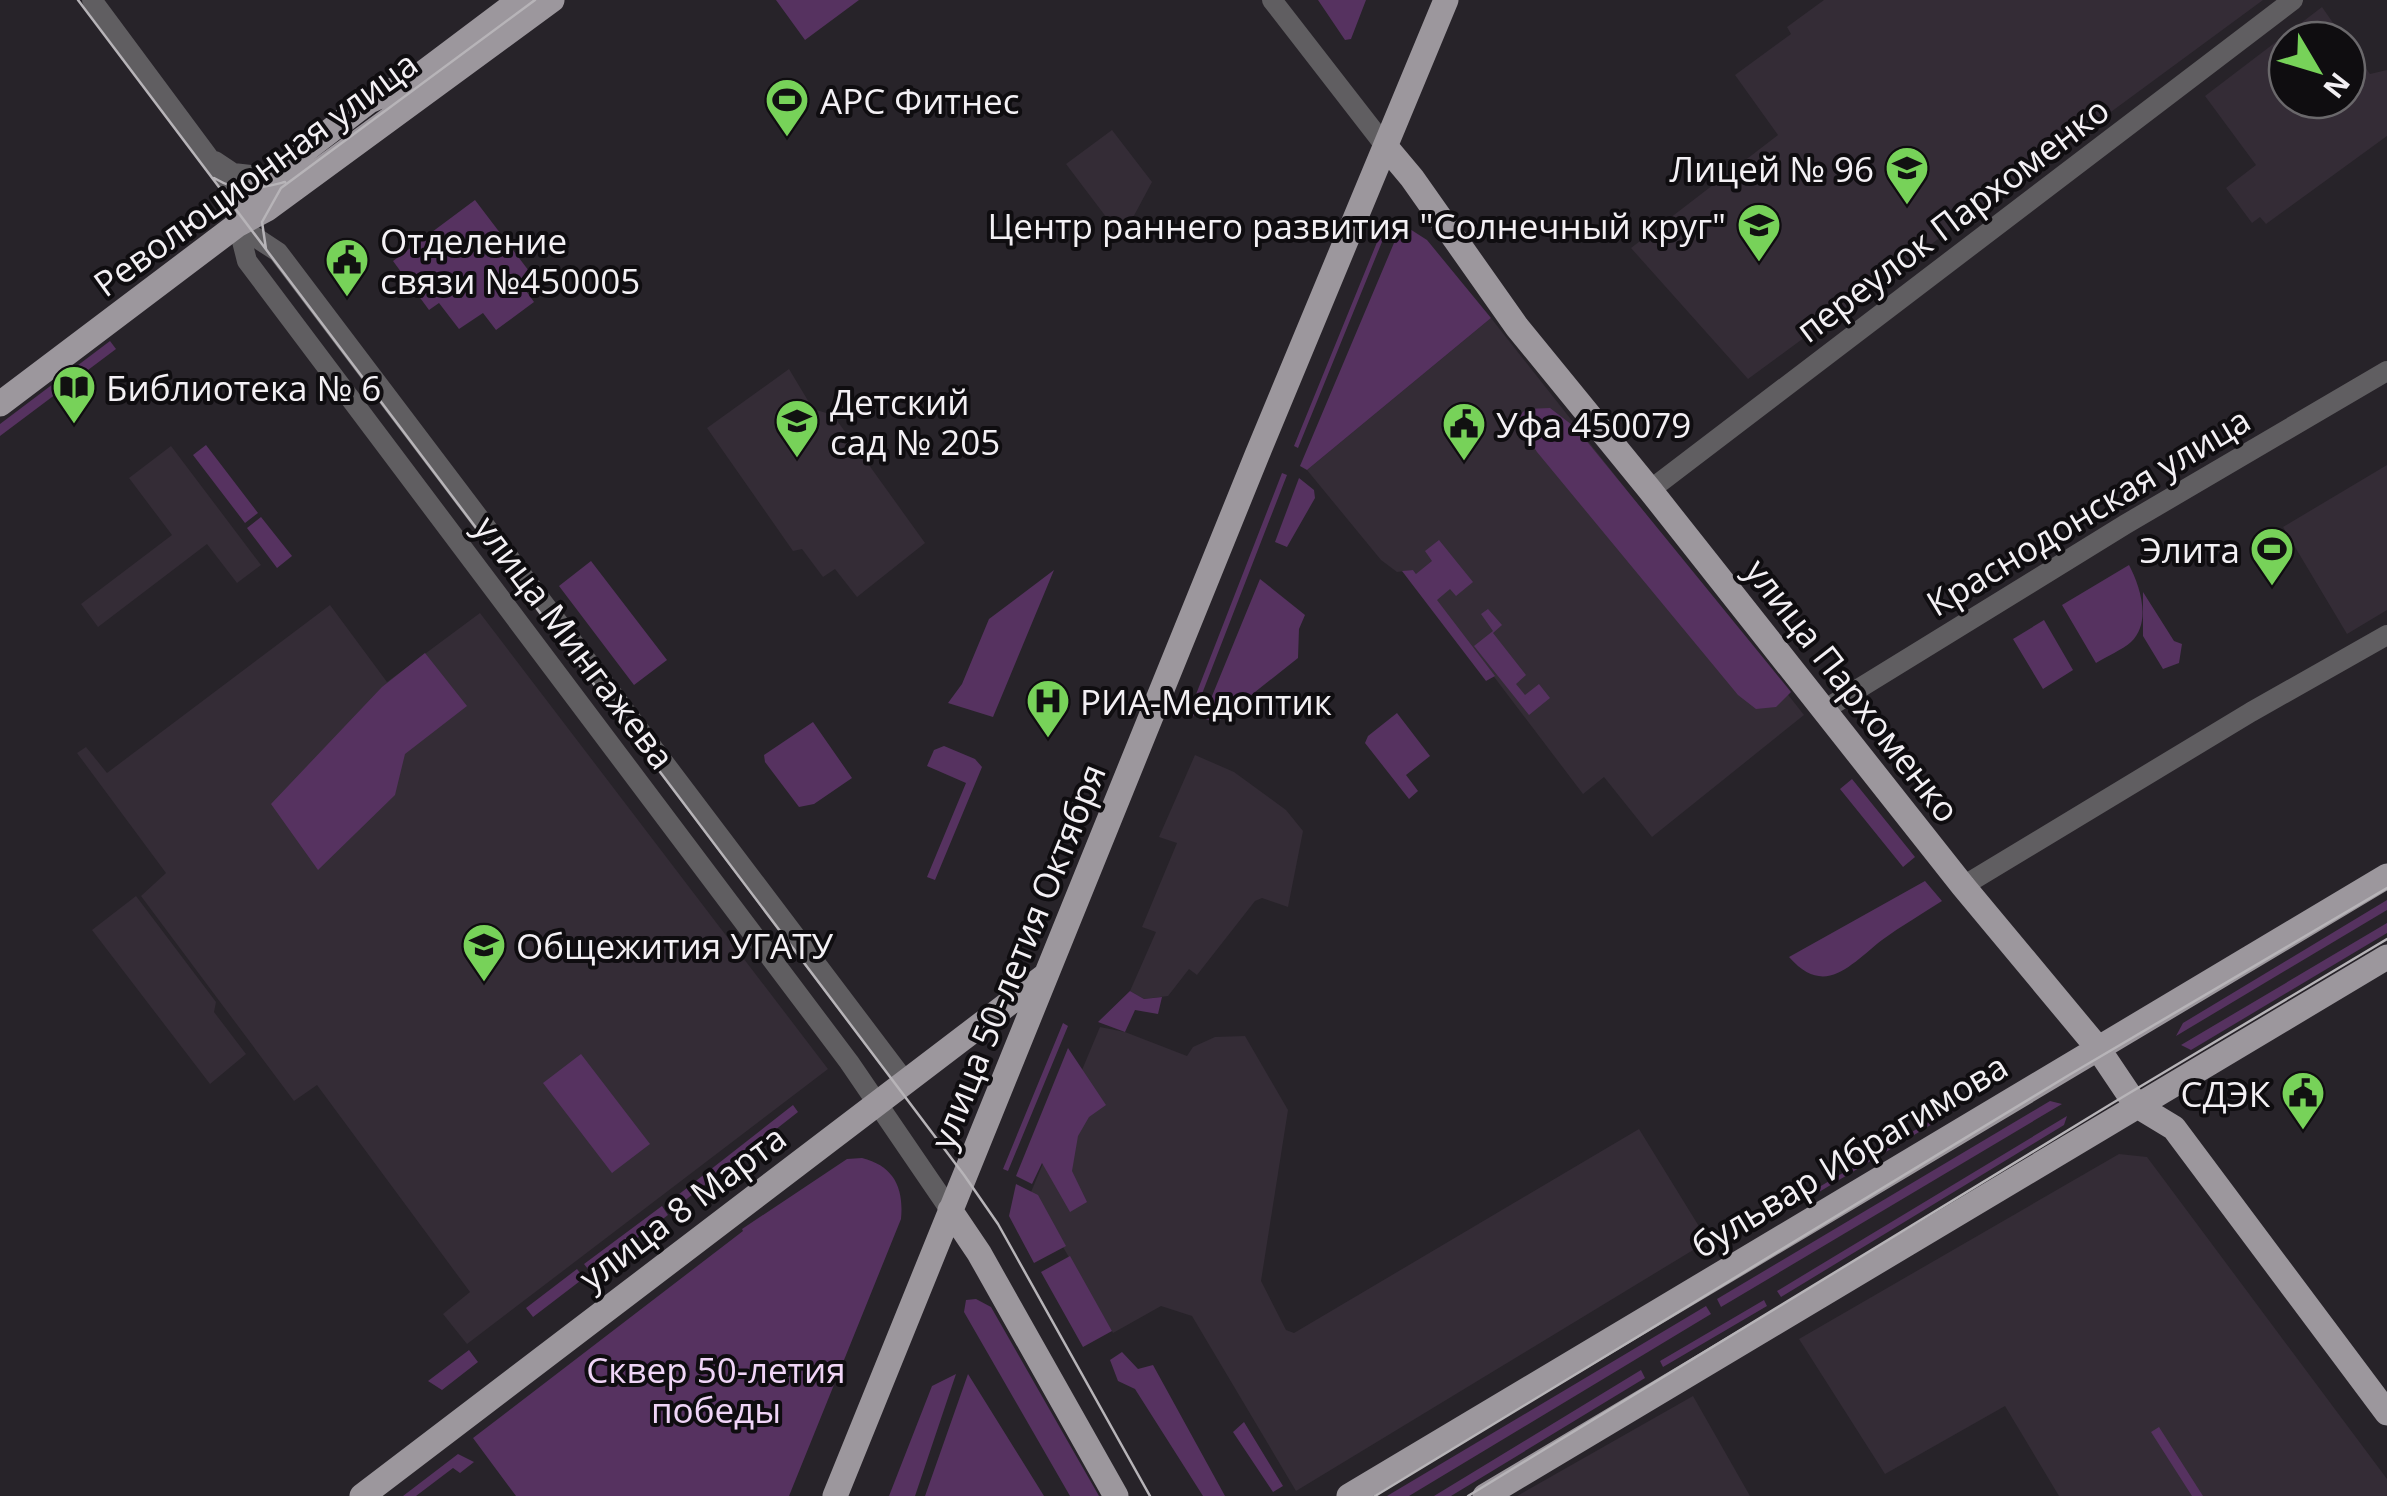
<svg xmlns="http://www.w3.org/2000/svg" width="2387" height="1496" font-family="'Open Sans',sans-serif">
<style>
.built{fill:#342c36}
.green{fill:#563260}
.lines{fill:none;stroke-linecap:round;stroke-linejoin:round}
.minor{stroke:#605e61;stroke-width:20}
.major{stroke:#9c979d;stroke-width:25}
.tram{stroke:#b7b4b8;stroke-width:2.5}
.labels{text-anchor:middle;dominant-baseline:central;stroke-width:8;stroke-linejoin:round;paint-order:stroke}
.poi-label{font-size:35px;fill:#f3f0f4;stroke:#0f0d10;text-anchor:start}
.street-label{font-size:35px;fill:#f3f0f4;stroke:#0f0d10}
.park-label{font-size:35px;fill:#f0d5f7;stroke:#0f0d10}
</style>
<rect width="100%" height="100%" fill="#272329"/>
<path class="built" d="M1824 0H2263L1748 379 1631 248 1778 135 1735 75 1791 34 1787 27Z
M2322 7 2345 40H2287V100H2347V42L2370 74 2387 70V136L2266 224 2260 217 2252 223 2226 188 2256 165 2205 96Z
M1112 130 1152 182 1122 238 1066 164Z
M1491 318 1804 715 1652 837 1604 777 1583 794 1413 570 1397 572 1381 560 1307 470Z
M789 369 813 409 833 415 925 543 857 597 835 569 823 577 802 549 793 551 707 428Z
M171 446 261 565 237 583 207 544 98 627 81 604 172 535 129 478Z
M2387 465V610L2347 634 2283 527Z
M330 605 387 682 480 613 828 1069 467 1344 443 1314 470 1292 317 1085 294 1101 141 896 166 873 77 753 86 747 107 773Z
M1195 755 1234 772 1286 810 1303 831 1288 907 1262 898 1255 901 1197 975 1189 969 1168 996 1144 999 1130 991 1156 932 1142 927 1177 843 1159 837Z
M136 896 216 1002 214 1012 246 1054 210 1084 92 930Z
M1100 1027 1125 1032 1187 1056 1193 1047 1215 1037 1245 1036 1288 1110 1261 1281 1286 1330 1294 1333 1639 1129 1708 1241 1296 1491 1192 1316 1161 1306 1113 1333 1031 1192Z
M2119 1154 2147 1157 2387 1479V1496H2059L2005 1406 1885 1474 1799 1339Z
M1693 1396 1750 1496H1517Z"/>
<path class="green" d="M776 0H859L805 40Z
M1318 0H1366L1351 39 1345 40Z
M475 200 535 279 524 288 534 302 496 330 483 313 459 329 439 303 429 310 393 261Z
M1402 224 1427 240 1491 318 1307 470 1300 466Z
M1382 230 1386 232 1298 448 1294 446Z
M110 341 116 349 0 436V424Z
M1550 408 1576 428 1791 692 1776 707 1756 709 1738 695 1537 452 1516 419 1526 409Z
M206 445 258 513 245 523 193 455Z
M1282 473 1287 475 1193 717 1188 715Z
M1299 478 1314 490 1315 498 1287 547 1275 542Z
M261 517 292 556 277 568 247 528Z
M1439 540 1473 582 1456 596 1450 589 1437 600 1495 676 1486 681 1402 571 1413 570 1416 574 1432 561 1425 551Z
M591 561 667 660 634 685 559 586Z
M2129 565C2140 586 2152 622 2131 642 2122 650 2107 656 2096 663L2062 605Z
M1054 570 993 717 948 703 962 684 989 619Z
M1260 579 1305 615 1299 629 1298 658 1216 723 1203 718Z
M2143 592 2174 641 2182 644 2179 663 2163 669 2143 636Z
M1488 609 1502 625 1493 633 1526 675 1516 684 1525 695 1539 684 1550 698 1529 715 1474 646 1493 631 1481 614Z
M2044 620 2073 670 2043 689 2013 639Z
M425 653 467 706 405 754 395 795 318 870 271 804 382 687Z
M1397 713 1430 756 1406 775 1418 791 1409 799 1365 743 1368 736Z
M813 722 852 778 814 804 799 807 765 762 764 755Z
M944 746 975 759 982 767 935 880 927 877 966 783 927 766 934 750Z
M1852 779 1915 857 1903 867 1840 789Z
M1925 881 1942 901C1922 914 1901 926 1882 940 1850 965 1825 998 1789 957Z
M2387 900V910L2176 1036 2183 1023Z
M2387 923V933L2191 1050 2181 1045Z
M1130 991 1144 999 1162 997 1158 1014 1135 1010 1125 1032 1098 1022Z
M1063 1023 1068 1026 1008 1171 1003 1169Z
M1068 1048 1106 1105 1089 1117 1078 1136 1072 1171 1087 1202 1070 1212 1042 1163 1032 1184 1016 1176Z
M581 1054 650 1144 612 1173 543 1083Z
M1964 1101 1954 1111 1809 1198 1804 1196Z
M2050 1101 2062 1104 1721 1307 1717 1299Z
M793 1105 798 1112 674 1209 669 1202Z
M2067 1116 2064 1125 1781 1297 1777 1291Z
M862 1158C894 1166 904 1188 901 1219L789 1496H516L473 1438 743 1231 742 1229 847 1159Z
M1016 1184 1038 1195 1066 1246 1034 1263 1009 1216Z
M662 1206 668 1215 591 1273 584 1264Z
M1070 1256 1112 1331 1083 1347 1041 1272Z
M577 1269 584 1278 533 1317 526 1308Z
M976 1299 991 1307 1099 1496H1070L964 1312 966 1300Z
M1764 1300 1767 1306 1663 1367 1660 1361Z
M1706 1306 1711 1314 1409 1496H1387Z
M469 1350 478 1362 442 1390 428 1381Z
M1122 1352 1138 1369 1153 1365 1225 1496H1203L1135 1389 1118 1381 1110 1360Z
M1641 1370 1645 1378 1451 1496H1434Z
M956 1374 915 1496H889L932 1386Z
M968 1374 1044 1496H925Z
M1244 1422 1283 1486 1273 1492 1233 1432Z
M2159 1427 2203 1496H2192L2151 1432Z
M458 1454 474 1462 460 1473 453 1468 416 1496H403Z"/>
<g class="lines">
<path class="minor" d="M92 0 227 182 247 261 849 1062 950 1210
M1272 0 1386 147
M215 161 233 173 270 177
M237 225 278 252 904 1080
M1650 490 2293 0
M1824 710 2126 524 2387 371
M1963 886 2251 712 2387 635"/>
<path class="major" d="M1386 147 1412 178 1517 327 1650 490 1963 886 2097 1047 2136 1105 2174 1128 2387 1413
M240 223 256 191 270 177 369 101 411 82 520 0
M0 404 237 225 267 209 552 0
M950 1210 979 1253 1116 1496
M362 1496 1046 975
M835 1496 1257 455 1446 0
M1349 1496 2387 876
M1485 1496 2387 957"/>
<path class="tram" d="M78 0 964 1175 998 1224 1150 1496
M214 178C241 194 257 189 285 182
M266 249 262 222 281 188 535 0
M1375 1496 2069 1075 2387 888
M1468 1496 2111 1104 2387 939"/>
</g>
<defs>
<symbol id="stadium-pin" viewBox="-11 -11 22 30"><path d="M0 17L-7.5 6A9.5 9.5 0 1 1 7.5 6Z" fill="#77d259" stroke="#0f0d10"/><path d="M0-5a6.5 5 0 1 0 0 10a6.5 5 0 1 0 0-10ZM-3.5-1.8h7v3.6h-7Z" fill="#111"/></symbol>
<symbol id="school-pin" viewBox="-11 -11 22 30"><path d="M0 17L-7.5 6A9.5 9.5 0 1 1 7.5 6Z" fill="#77d259" stroke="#0f0d10"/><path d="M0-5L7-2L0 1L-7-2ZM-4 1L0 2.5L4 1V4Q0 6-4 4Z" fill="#111"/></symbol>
<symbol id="civic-pin" viewBox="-11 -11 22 30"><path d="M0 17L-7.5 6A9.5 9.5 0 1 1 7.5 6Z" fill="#77d259" stroke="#0f0d10"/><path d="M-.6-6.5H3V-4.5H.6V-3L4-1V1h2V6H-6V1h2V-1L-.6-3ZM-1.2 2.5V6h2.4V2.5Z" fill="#111"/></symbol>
<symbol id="library-pin" viewBox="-11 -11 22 30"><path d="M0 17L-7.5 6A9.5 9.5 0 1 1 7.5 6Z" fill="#77d259" stroke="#0f0d10"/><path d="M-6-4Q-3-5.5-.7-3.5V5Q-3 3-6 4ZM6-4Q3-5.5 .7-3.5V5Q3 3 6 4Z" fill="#111"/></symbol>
<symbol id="hospital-pin" viewBox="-11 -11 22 30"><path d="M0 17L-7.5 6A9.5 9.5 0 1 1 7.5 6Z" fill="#77d259" stroke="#0f0d10"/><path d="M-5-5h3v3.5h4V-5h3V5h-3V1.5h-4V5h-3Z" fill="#111"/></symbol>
<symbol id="university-pin" viewBox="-11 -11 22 30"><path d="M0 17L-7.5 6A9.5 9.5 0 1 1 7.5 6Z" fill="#77d259" stroke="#0f0d10"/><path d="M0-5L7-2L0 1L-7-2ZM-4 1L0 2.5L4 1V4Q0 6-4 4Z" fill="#111"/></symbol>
</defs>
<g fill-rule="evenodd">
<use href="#stadium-pin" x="762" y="75" width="50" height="68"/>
<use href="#school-pin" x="1882" y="143" width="50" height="68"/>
<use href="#school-pin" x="1734" y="200" width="50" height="68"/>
<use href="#civic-pin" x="322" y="235" width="50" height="68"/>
<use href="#library-pin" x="49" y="362" width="50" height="68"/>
<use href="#school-pin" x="772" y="396" width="50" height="68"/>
<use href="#civic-pin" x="1439" y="399" width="50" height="68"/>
<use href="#stadium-pin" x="2247" y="524" width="50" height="68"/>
<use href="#hospital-pin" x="1023" y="676" width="50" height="68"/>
<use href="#university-pin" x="459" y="920" width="50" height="68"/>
<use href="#civic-pin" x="2278" y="1068" width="50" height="68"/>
</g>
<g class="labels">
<g class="poi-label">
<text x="820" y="100">АРС Фитнес</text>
<text x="1874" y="168" text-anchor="end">Лицей № 96</text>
<text x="1726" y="225" text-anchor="end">Центр раннего развития "Солнечный круг"</text>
<text x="380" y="240">Отделение<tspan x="380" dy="40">связи №450005</tspan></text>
<text x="106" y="387">Библиотека № 6</text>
<text x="830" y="401">Детский<tspan x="830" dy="40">сад № 205</tspan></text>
<text x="1496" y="424">Уфа 450079</text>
<text x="2240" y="549" text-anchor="end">Элита</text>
<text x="1080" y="701">РИА-Медоптик</text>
<text x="516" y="945">Общежития УГАТУ</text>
<text x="2270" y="1093" text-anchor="end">СДЭК</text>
</g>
<g class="street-label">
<text transform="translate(255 173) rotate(-36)">Революционная улица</text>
<text transform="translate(1952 219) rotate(-37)">переулок Пархоменко</text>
<text transform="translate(2088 511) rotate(-31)">Краснодонская улица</text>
<text transform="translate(575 642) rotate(53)">улица Мингажева</text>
<text transform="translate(1853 690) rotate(52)">улица Пархоменко</text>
<text transform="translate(1017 956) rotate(-68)">улица 50-летия Октября</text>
<text transform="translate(1849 1155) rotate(-31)">бульвар Ибрагимова</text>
<text transform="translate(682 1207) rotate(-37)">улица 8 Марта</text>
</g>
<g class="park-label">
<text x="716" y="1369">Сквер 50-летия<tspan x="716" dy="40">победы</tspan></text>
</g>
</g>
<g transform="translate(2317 70) rotate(128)"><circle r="48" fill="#0f0d10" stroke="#6a686b" stroke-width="2.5"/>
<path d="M0-8L18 38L0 25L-18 38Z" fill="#77d259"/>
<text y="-15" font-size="28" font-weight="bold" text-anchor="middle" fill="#f3f0f4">N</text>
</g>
</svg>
